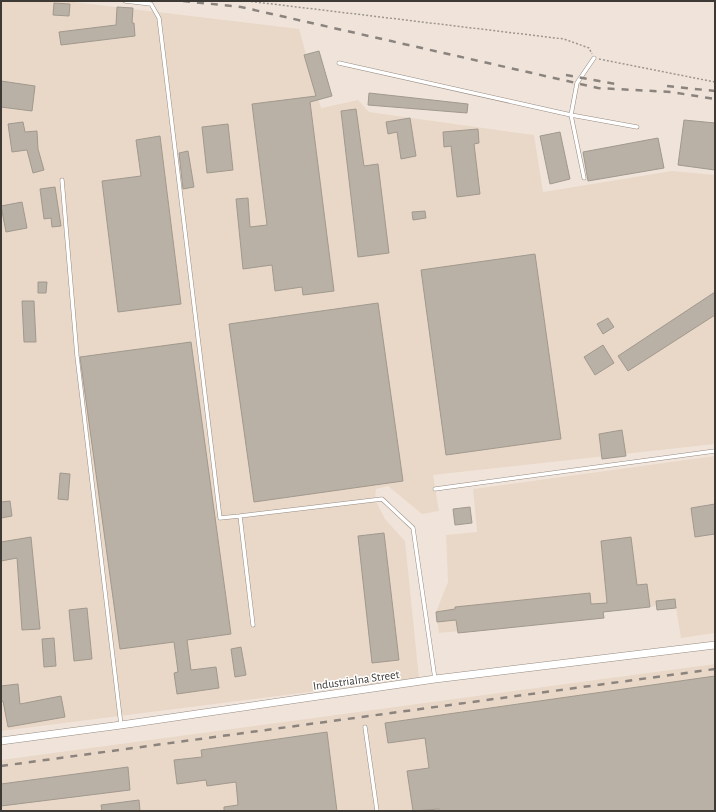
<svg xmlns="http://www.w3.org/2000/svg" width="716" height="812" font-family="'Alegreya Sans',sans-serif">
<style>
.built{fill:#e9d8c8}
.building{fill:#bab1a6;stroke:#a1998e}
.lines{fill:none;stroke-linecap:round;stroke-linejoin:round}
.lane-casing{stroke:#968b82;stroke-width:4.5}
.street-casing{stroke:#968b82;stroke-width:8}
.path{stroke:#9d958e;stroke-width:1.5;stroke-dasharray:2 2;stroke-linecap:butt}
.lane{stroke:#fff;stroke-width:3.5}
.street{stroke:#fff;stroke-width:7}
.rail{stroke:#8b837d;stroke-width:2.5;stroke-dasharray:7 7;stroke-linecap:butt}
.labels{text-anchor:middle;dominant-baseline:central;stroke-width:3;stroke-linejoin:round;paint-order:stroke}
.street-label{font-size:12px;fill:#3d3935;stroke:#fff}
</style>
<rect width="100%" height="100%" fill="#f0e4da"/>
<path class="built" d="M1 1H65L299 29 321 108 358 100 369 112 534 135 543 192 672 171 715 175V444L433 475 439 511 422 514 388 486 376 489 375 499 385 519 405 541 419 678 1 731Z
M715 456V633L681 638 676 608 657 610 656 606 603 612 604 618 439 633 436 612 448 582 446 535 477 532 473 489Z
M715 664V811H1V760Z"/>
<path class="building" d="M54 3 70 4 69 16 53 15Z
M117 7 133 8 132 23H134L135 36 61 45 59 32 116 25Z
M319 51 332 96 310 102 334 291 303 295 302 287 275 291 272 265 243 269 236 199 248 198 250 227 267 225 252 104 316 96 304 55Z
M1 81 35 86 32 111 1 107Z
M369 93 468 104 467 113 368 105Z
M356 109 364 166 378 164 389 253 358 257 341 111Z
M410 118 416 156 401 159 397 132 388 134 386 122Z
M684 120 715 123V170L678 165Z
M23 122 25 132 37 131 38 149 44 170 33 173 27 150 12 152 8 124Z
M228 124 233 170 207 173 202 127Z
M478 129 479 143 474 144 480 194 457 197 451 146 444 147 443 132Z
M560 132 570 179 550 184 540 136Z
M160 136 181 304 118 312 102 181 141 176 136 140Z
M658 138 664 168 588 181 583 152Z
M188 151 194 187 183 189 179 153Z
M55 187 61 226 52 227 51 218 44 219 40 189Z
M22 202 27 228 6 232 1 206Z
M425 211 426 218 413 220 412 212Z
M535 254 561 439 446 455 421 270Z
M38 282H47L46 293H38Z
M715 292V315L628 371 618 356Z
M22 301H34L36 342H24Z
M378 303 403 481 254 502 229 324Z
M608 318 614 327 603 334 597 324Z
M191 342 231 634 187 640 191 670 216 667 219 688 177 694 174 673 178 672 174 642 120 649 80 357Z
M603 345 614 363 595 375 584 357Z
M622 430 626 456 602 459 599 434Z
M60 473 70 474 68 500 58 499Z
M10 501 12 516 1 518V502Z
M715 504V534L695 537 691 508Z
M470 507 472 523 455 525 453 509Z
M384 533 399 660 372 663 358 536Z
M31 537 40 629 22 630 17 558 1 561V542Z
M631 537 637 585 647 584 650 607 603 612 604 618 458 633 456 620 437 622 436 612 455 609V607L590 593 591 604 607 603 601 541Z
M675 599 676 608 657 610 656 601Z
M87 608 92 659 74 661 69 610Z
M54 638 56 666 44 667 42 639Z
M241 647 246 675 235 677 231 649Z
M715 676V811H440L439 809 413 811 407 771 429 768 425 738 388 743 385 723Z
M18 684 20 704 61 696 65 717 8 727 3 701 1 702V686Z
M327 732 337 811H224V807L238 805 236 782 207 786 206 780 177 784 174 760 202 757 201 750Z
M128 767 130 790 1 806V784Z
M139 800 140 811H102L101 805Z"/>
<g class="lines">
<defs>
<path id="lane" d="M125 1 151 4 159 18 220 518 240 516 253 625
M339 63 571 115 577 83 594 58
M584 178 571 115 637 127
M62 180 77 356 121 725
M435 489 715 451
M240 516 382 499 413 528 435 679
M365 727 377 811"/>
<path id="street" d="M1 741 121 725 435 679 715 645"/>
</defs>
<use href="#lane" class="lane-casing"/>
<use href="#street" class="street-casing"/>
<path class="path" d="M247 1 564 39 589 48 592 54
M599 59 715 82"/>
<use href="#lane" class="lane"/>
<use href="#street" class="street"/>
<path class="rail" d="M183 1 241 7 598 88 671 92 715 99
M566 75 615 84
M667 86 715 91
M1 766 715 669"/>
</g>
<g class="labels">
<g class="street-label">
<text transform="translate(356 680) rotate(-8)">Industrialna Street</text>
</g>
</g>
<rect width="716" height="812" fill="none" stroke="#3d3935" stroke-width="4"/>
</svg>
